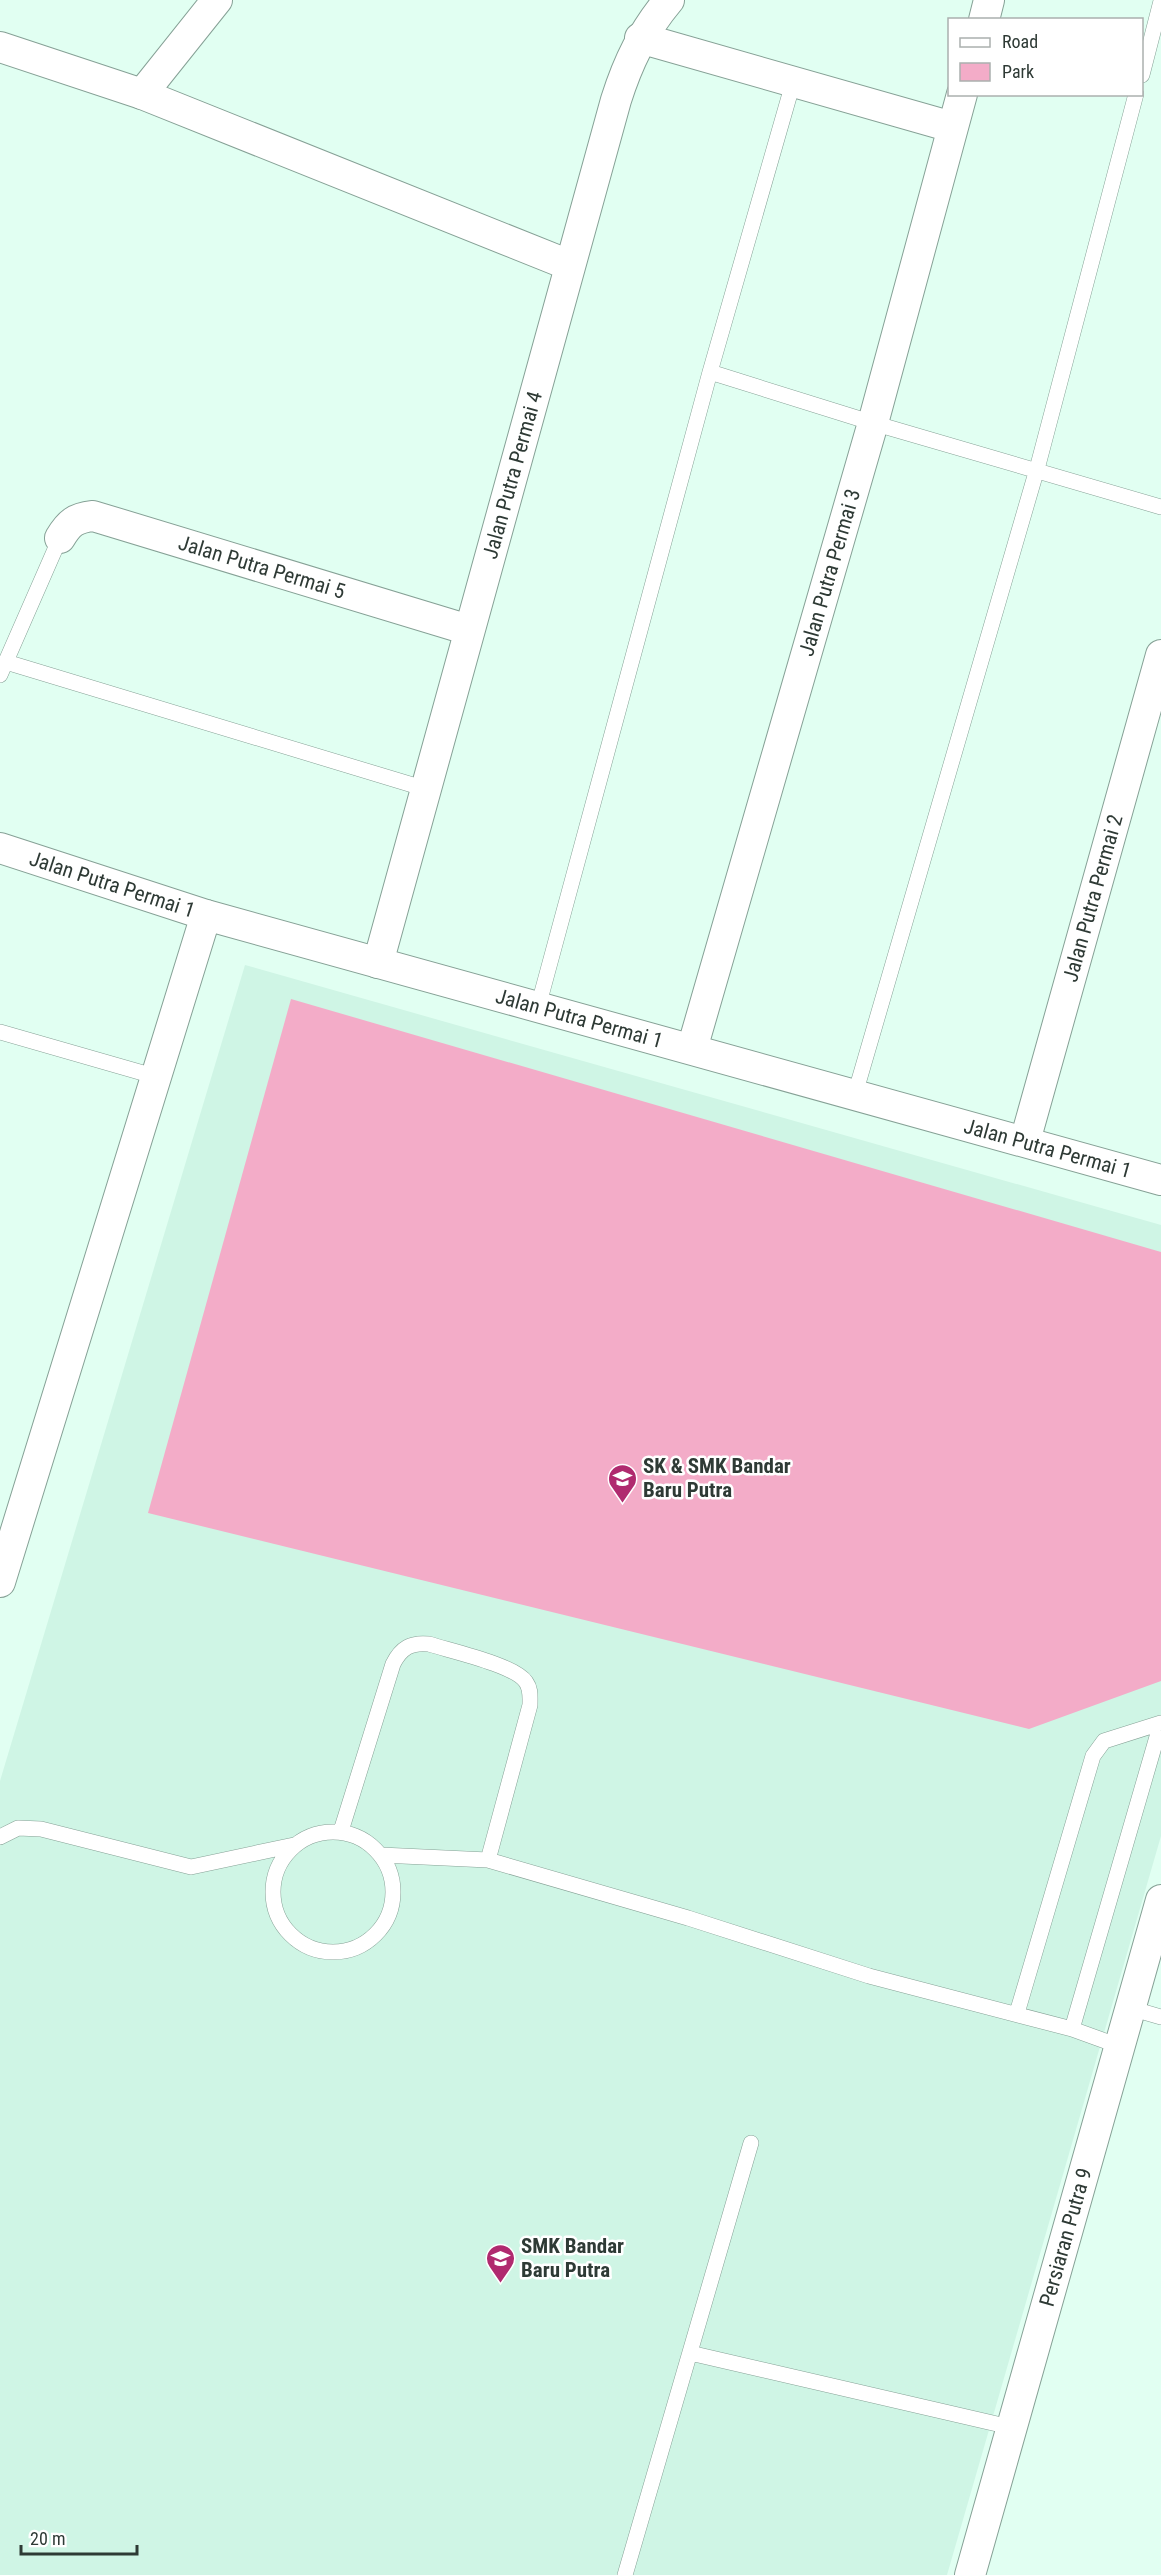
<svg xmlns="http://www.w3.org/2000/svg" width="1161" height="2575" font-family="'Roboto Condensed',sans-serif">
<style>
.built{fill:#cff5e5}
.green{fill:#f3acc8}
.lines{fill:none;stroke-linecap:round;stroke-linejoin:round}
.service-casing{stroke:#86a196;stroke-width:16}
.minor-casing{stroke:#86a196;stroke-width:32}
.service{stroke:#fff;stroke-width:15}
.minor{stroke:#fff;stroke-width:30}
.labels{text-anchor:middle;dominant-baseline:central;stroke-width:5;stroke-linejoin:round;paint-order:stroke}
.street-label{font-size:21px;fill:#2e3a35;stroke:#fff}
.poi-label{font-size:21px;font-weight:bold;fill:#2e3a35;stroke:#fff;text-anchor:start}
</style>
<rect width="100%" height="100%" fill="#e1fff2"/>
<path class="built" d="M245 965 1161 1225V1836L947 2575H0V1781Z"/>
<path class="green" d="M291 999 1161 1252V1681L1029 1729 148 1513Z"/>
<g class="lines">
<defs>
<path id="service" d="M1142 75 1161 1
M710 372 873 423 1161 507
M6 662 426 789
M0 675 60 538
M538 1007 710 372 793 83
M0 1032 157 1077
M855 1094 1037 469 1136 94
M341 1831 393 1664C401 1648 411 1642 429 1644 451 1651 515 1665 526 1682 531 1689 530 1696 530 1705L488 1860
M273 1892a60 60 0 1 1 120 0a60 60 0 1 1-120 0Z
M0 1837 18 1828 41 1829 191 1867 294 1845
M381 1855 488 1860 688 1918 869 1976 1072 2029 1119 2046
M1130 2008 1161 2017
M1017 2013 1093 1756 1104 1741 1161 1723
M1072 2029 1161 1723
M690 2353 1010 2427
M625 2575 751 2143"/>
<g id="minor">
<path d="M984 20 989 0"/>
<path d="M640 38 952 127"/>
<path d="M0 47 142 94 569 265"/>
<path d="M142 94 217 0"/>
<path id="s1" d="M60 538C69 523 75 518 93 516L469 630"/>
<path id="s2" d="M0 848 206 915 1161 1180"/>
<path id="s3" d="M378 963 616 100C628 62 643 31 669 0"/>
<path id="s4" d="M692 1049 873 423 962 94"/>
<path id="s5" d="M1025 1141 1161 655"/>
<path d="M0 1582 206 915"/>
<path id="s6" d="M970 2575 1161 1900"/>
</g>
</defs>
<use href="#service" class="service-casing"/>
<use href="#minor" class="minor-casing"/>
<use href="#service" class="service"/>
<use href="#minor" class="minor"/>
</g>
<defs>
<symbol id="school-pin" viewBox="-11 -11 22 30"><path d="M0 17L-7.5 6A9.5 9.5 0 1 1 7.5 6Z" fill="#b02a6f" stroke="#fff"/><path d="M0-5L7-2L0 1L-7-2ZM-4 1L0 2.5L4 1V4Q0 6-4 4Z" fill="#fff"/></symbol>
</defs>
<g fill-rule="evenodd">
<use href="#school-pin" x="606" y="1462" width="33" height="45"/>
<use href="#school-pin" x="484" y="2242" width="33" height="45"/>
</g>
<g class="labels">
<g class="street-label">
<text stroke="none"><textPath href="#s3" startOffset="506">Jalan Putra Permai 4</textPath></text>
<text stroke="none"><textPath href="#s1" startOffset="218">Jalan Putra Permai 5</textPath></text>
<text stroke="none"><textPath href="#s4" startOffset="496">Jalan Putra Permai 3</textPath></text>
<text stroke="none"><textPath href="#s2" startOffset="118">Jalan Putra Permai 1</textPath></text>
<text stroke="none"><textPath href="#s5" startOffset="252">Jalan Putra Permai 2</textPath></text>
<text stroke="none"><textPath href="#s2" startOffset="604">Jalan Putra Permai 1</textPath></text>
<text stroke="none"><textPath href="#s2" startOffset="1090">Jalan Putra Permai 1</textPath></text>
<text stroke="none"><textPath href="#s6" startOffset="351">Persiaran Putra 9</textPath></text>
</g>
<g class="poi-label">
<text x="643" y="1466">SK &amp; SMK Bandar<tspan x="643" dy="24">Baru Putra</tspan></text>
<text x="521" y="2246">SMK Bandar<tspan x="521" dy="24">Baru Putra</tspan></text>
</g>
</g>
<rect x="948" y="18" width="195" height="78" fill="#ffffff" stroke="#abb0ae" stroke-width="1.5"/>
<rect x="960" y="38" width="30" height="9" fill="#ffffff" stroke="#abb0ae" stroke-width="1.5"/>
<text x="1002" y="48" font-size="18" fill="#2e3a35">Road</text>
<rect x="960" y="63" width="30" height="18" fill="#f3acc8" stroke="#abb0ae" stroke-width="1.5"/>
<text x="1002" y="78" font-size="18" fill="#2e3a35">Park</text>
<path d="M21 2545v9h116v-9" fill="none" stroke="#2e3a35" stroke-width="3"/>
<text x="30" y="2545" font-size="18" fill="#2e3a35" stroke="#ffffff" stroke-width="4.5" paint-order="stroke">20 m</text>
</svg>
